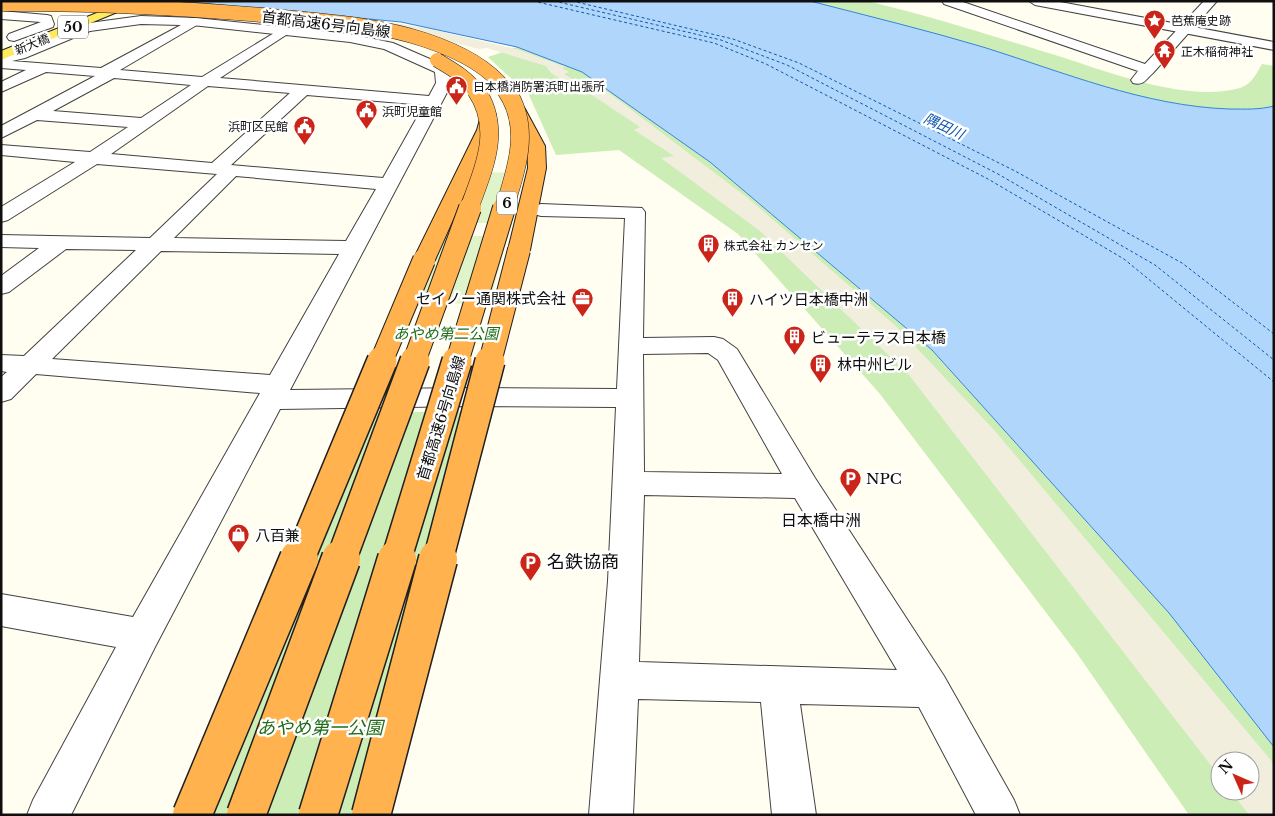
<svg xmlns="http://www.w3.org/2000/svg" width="1275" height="816" font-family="'Libre Baskerville','Noto Sans JP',serif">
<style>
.green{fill:#cdedb6;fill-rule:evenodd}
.pitch{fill:#e0f4c9}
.plaza{fill:#f1eede}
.water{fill:#b0d7fb;stroke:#3184d8}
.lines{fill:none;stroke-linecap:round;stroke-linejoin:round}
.ferry{stroke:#0d55ac;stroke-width:1;stroke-dasharray:3 2.5;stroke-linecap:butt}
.minor-casing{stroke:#424242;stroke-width:2}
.tertiary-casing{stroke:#424242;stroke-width:2}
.primary-casing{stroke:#202020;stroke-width:2}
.motorway-casing{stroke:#202020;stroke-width:2}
.minor{fill:#fff;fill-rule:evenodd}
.tertiary{fill:#fff;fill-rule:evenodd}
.primary{fill:#ffe960;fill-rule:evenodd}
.motorway{fill:#ffb24e;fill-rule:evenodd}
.motorway-bridge-far4-casing{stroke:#202020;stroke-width:15;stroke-linecap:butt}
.motorway-bridge-far3-casing{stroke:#202020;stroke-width:19;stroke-linecap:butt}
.motorway-bridge-far2-casing{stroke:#202020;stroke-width:24;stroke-linecap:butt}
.motorway-bridge-far1-casing{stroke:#202020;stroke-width:32;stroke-linecap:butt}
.motorway-bridge-casing{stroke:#202020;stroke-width:41;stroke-linecap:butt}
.motorway-bridge-far4{stroke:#ffb24e;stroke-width:14}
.motorway-bridge-far3{stroke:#ffb24e;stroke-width:18}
.motorway-bridge-far2{stroke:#ffb24e;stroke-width:22}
.motorway-bridge-far1{stroke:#ffb24e;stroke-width:29}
.motorway-bridge{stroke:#ffb24e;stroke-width:38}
.labels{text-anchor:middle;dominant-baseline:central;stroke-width:5;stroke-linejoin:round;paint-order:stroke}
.far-poi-label{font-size:12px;fill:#0f0f0f;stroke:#fff;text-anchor:start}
.far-street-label{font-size:12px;fill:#0f0f0f;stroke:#fff}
.shield{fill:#fff;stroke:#575757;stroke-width:1}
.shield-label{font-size:14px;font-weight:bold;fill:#0f0f0f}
.far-water-label{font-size:14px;font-style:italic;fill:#0d55ac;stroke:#fff}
.street-label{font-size:15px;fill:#0f0f0f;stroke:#fff}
.poi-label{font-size:15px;fill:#0f0f0f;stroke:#fff;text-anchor:start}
.park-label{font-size:15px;font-style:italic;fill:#216d19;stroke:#fff}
.neighbourhood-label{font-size:16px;fill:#0f0f0f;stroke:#fff}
.near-poi-label{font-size:18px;fill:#0f0f0f;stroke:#fff;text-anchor:start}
.near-park-label{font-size:18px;font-style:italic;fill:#216d19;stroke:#fff}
</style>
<rect width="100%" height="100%" fill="#fffef0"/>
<path class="green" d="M810 1C829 1 852 0 871 2 929 16 987 34 1045 52 1100 68 1183 104 1240 88 1252 84 1256 74 1262 64L1274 66V106C1258 110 1245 109 1229 109 1144 106 1063 72 983 47 926 30 868 16 810 1Z
M517 47 582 72 710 162 932 350 1169 613 1274 747V815H1189L1076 652 880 394 738 234 619 150 556 155 529 95 488 57ZM1220 761H1250V791H1220Z
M481 411 387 815H193L357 413Z"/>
<path class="pitch" d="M467 172 524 173 510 223H447Z
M443 236H508L489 304 417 303Z"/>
<path class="plaza" d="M159 2 393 23 427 28 519 50 566 67 562 68 569 72 564 74 584 86 596 83 749 199 897 327 995 431 1274 764V813L1249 815 1231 791H1250V761H1220V777L909 375 760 231 661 158 674 156 634 130 640 127 592 95 586 94 551 73 546 66 487 48 479 49 435 38Z"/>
<path class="water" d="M179 1H810C868 16 926 30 983 47 1063 72 1144 106 1229 109 1245 109 1258 110 1274 106V747L1169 613 932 350 710 162 582 72 517 47 401 22Z"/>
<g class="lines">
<path class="ferry" d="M533 1 714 43 766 64 988 179 1124 259 1274 382
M554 1 721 40 787 65 998 174 1155 265 1274 360
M572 1 733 39 799 63 1015 171 1182 263 1274 334"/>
<defs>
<path id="minor" d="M942 1H960L1145 64 1204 1H1217L1153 73C1146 79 1144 86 1133 83L1131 80 1138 71 944 4Z
M1 11 47 15 51 16 54 24 53 27 14 41 9 40 7 37 9 34 41 22 1 19Z
M141 16 196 18 202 22 120 70 202 77 284 27 350 34 393 43 446 66 451 76 452 83 290 390 470 388 617 389 625 218 541 216 534 214 531 210 534 206 541 204 642 208 645 212 643 338 714 337 723 339 737 349 815 478 944 676 1014 800 1020 815H976L919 707 800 704 816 815H772L761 702 638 699 633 815H589L608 581 616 407 470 406 280 409 155 647 71 815H27L33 800 116 647 1 626V594L133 617 260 393 36 374 11 399 1 402V377L7 372 1 371V355L24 356 136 250 66 249 9 292 1 294V276L39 248 1 247V235L150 238 217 174 97 164 8 220 1 222V207L75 162 1 155V145L90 152 128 127 37 120 1 138V126L95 76 46 72 1 92V82L26 70 1 68V54L17 51 82 24ZM141 24 181 25 101 68 12 61 25 58 90 31ZM286 35 350 42 384 49 435 72 436 83 429 96 220 78ZM114 78 191 85 141 118 53 111ZM208 86 290 93 212 163 111 154ZM307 95 424 105 383 178 231 165ZM236 176 376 189 346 241 174 238ZM161 251 339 254 270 375 52 359ZM708 353 718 360 782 474 644 472 643 354ZM644 495 795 498 897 670 639 662Z"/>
<path id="tertiary" d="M1029 1H1055L1274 42V50L1035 5Z
M196 18 284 27 291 31 284 35 192 25 190 22 192 19Z"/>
<path id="primary" d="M127 1H144L1 60V51Z"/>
<path id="motorway" d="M517 104 523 106 525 109 545 146 546 168 530 250 527 255 519 256 511 255 508 250 528 168 527 146 509 109 511 106Z
M488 110 494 112 496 115 493 130 435 260 432 265 424 267 416 265 413 260 477 130 482 112Z"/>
</defs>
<use href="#minor" class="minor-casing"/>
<use href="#tertiary" class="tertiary-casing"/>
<use href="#primary" class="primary-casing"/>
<use href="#motorway" class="motorway-casing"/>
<use href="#minor" class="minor"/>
<use href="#tertiary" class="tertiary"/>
<use href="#primary" class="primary"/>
<use href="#motorway" class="motorway"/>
<defs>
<path id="motorway-bridge-far4" d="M1 4C92 3 182 8 273 16 324 21 377 24 425 40 455 50 489 65 507 92
M437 60C452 69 467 77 477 92"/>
<path id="motorway-bridge-far3" d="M469 209C483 169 503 130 476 90
M504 209C516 170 532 128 506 90"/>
<path id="motorway-bridge-far2" d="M381 362 424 260
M414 362 470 208
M457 362 504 208
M490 362 519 250"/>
<path id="motorway-bridge-far1" d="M299 560 382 361
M341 560 415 361
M396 560 457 361
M438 560 490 361"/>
<path id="motorway-bridge" d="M192 815 299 559
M246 815 341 559
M318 815 397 559
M371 815 438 559"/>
</defs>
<use href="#motorway-bridge-far4" class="motorway-bridge-far4-casing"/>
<use href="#motorway-bridge-far3" class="motorway-bridge-far3-casing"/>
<use href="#motorway-bridge-far2" class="motorway-bridge-far2-casing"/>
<use href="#motorway-bridge-far1" class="motorway-bridge-far1-casing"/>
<use href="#motorway-bridge" class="motorway-bridge-casing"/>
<use href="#motorway-bridge-far4" class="motorway-bridge-far4"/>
<use href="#motorway-bridge-far3" class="motorway-bridge-far3"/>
<use href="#motorway-bridge-far2" class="motorway-bridge-far2"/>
<use href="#motorway-bridge-far1" class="motorway-bridge-far1"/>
<use href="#motorway-bridge" class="motorway-bridge"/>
</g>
<defs>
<symbol id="sight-pin" viewBox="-11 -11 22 30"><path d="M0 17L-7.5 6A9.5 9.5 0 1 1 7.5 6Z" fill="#cb251a" stroke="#fff"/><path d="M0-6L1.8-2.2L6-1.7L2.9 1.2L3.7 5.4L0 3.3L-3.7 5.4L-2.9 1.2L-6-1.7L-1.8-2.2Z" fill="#fff"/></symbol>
<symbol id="temple-pin" viewBox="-11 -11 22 30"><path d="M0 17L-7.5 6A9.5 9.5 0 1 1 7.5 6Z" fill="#cb251a" stroke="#fff"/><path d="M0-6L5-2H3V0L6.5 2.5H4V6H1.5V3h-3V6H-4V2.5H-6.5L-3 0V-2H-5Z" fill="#fff"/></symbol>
<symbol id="civic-pin" viewBox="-11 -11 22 30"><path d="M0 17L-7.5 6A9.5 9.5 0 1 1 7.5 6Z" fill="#cb251a" stroke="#fff"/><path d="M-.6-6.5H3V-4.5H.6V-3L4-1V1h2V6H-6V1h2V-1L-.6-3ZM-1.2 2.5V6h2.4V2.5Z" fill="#fff"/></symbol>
<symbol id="building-pin" viewBox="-11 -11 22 30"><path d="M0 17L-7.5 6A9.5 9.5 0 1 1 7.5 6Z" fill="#cb251a" stroke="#fff"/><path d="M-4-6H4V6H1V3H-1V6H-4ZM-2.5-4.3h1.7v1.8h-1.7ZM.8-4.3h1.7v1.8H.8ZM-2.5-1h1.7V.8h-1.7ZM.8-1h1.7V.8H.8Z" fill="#fff"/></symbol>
<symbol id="office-pin" viewBox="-11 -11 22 30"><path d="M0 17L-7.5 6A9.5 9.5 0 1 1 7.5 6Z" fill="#cb251a" stroke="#fff"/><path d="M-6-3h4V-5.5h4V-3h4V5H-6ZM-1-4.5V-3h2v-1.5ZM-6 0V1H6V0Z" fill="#fff"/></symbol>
<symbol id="parking-pin" viewBox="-11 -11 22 30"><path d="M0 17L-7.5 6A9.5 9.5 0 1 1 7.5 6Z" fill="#cb251a" stroke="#fff"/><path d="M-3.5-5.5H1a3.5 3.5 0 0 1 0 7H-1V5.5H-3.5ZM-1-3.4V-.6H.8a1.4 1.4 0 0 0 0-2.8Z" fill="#fff"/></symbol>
<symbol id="shop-pin" viewBox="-11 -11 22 30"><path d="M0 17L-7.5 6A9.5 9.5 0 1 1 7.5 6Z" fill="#cb251a" stroke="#fff"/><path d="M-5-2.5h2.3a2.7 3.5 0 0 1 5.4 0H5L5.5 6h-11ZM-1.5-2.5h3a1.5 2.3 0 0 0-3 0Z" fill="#fff"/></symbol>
</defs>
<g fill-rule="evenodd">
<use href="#sight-pin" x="1142" y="8" width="25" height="34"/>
<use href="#temple-pin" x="1152" y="38" width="25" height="34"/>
<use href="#civic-pin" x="444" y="74" width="25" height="34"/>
<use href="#civic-pin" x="354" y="98" width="25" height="34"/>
<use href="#civic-pin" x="292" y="114" width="25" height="34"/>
<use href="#building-pin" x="696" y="232" width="25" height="34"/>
<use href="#office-pin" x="570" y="286" width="25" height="34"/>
<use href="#building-pin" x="720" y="286" width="25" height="34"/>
<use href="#building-pin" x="782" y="324" width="25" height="34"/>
<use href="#building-pin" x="808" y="352" width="25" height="34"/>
<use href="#parking-pin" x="838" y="466" width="25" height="34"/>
<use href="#shop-pin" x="226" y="522" width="25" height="34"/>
<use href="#parking-pin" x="518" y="550" width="25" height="34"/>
</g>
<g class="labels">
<g class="far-poi-label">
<text x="1171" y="20">芭蕉庵史跡</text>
<text x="1181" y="51">正木稲荷神社</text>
<text x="473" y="86">日本橋消防署浜町出張所</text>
<text x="382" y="111">浜町児童館</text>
<text x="288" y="126" text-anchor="end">浜町区民館</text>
<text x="724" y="245">株式会社 カンセン</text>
</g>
<g class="far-street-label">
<text transform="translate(32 44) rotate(-22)">新大橋</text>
</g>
<g class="shield">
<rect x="58" y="15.5" width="30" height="23" rx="4"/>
<rect x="497" y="191.5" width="20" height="23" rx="4"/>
</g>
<g class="shield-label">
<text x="73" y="27">50</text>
<text x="507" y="203">6</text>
</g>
<g class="far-water-label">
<text transform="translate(944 126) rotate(25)">隅田川</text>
</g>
<g class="street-label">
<text transform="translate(326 24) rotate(7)">首都高速6号向島線</text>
<text transform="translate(441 418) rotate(-73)">首都高速6号向島線</text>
</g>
<g class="poi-label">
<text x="566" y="298" text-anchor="end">セイノー通関株式会社</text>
<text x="749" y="299">ハイツ日本橋中洲</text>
<text x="811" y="337">ビューテラス日本橋</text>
<text x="837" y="364">林中州ビル</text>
<text x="866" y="478">NPC</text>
<text x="255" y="535">八百兼</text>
</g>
<g class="park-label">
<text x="446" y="333">あやめ第二公園</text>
</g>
<g class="neighbourhood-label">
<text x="821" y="520">日本橋中洲</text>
</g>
<g class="near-poi-label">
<text x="547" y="562">名鉄協商</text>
</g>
<g class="near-park-label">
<text x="320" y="728">あやめ第一公園</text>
</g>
</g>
<rect width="1275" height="816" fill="none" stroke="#0f0f0f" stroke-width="5"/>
<g transform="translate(1235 776) rotate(315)"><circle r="24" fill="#ffffff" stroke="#9f9f9f"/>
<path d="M0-4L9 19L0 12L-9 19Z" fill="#cb251a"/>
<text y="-8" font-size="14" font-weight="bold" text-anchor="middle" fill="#0f0f0f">N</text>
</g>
</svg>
